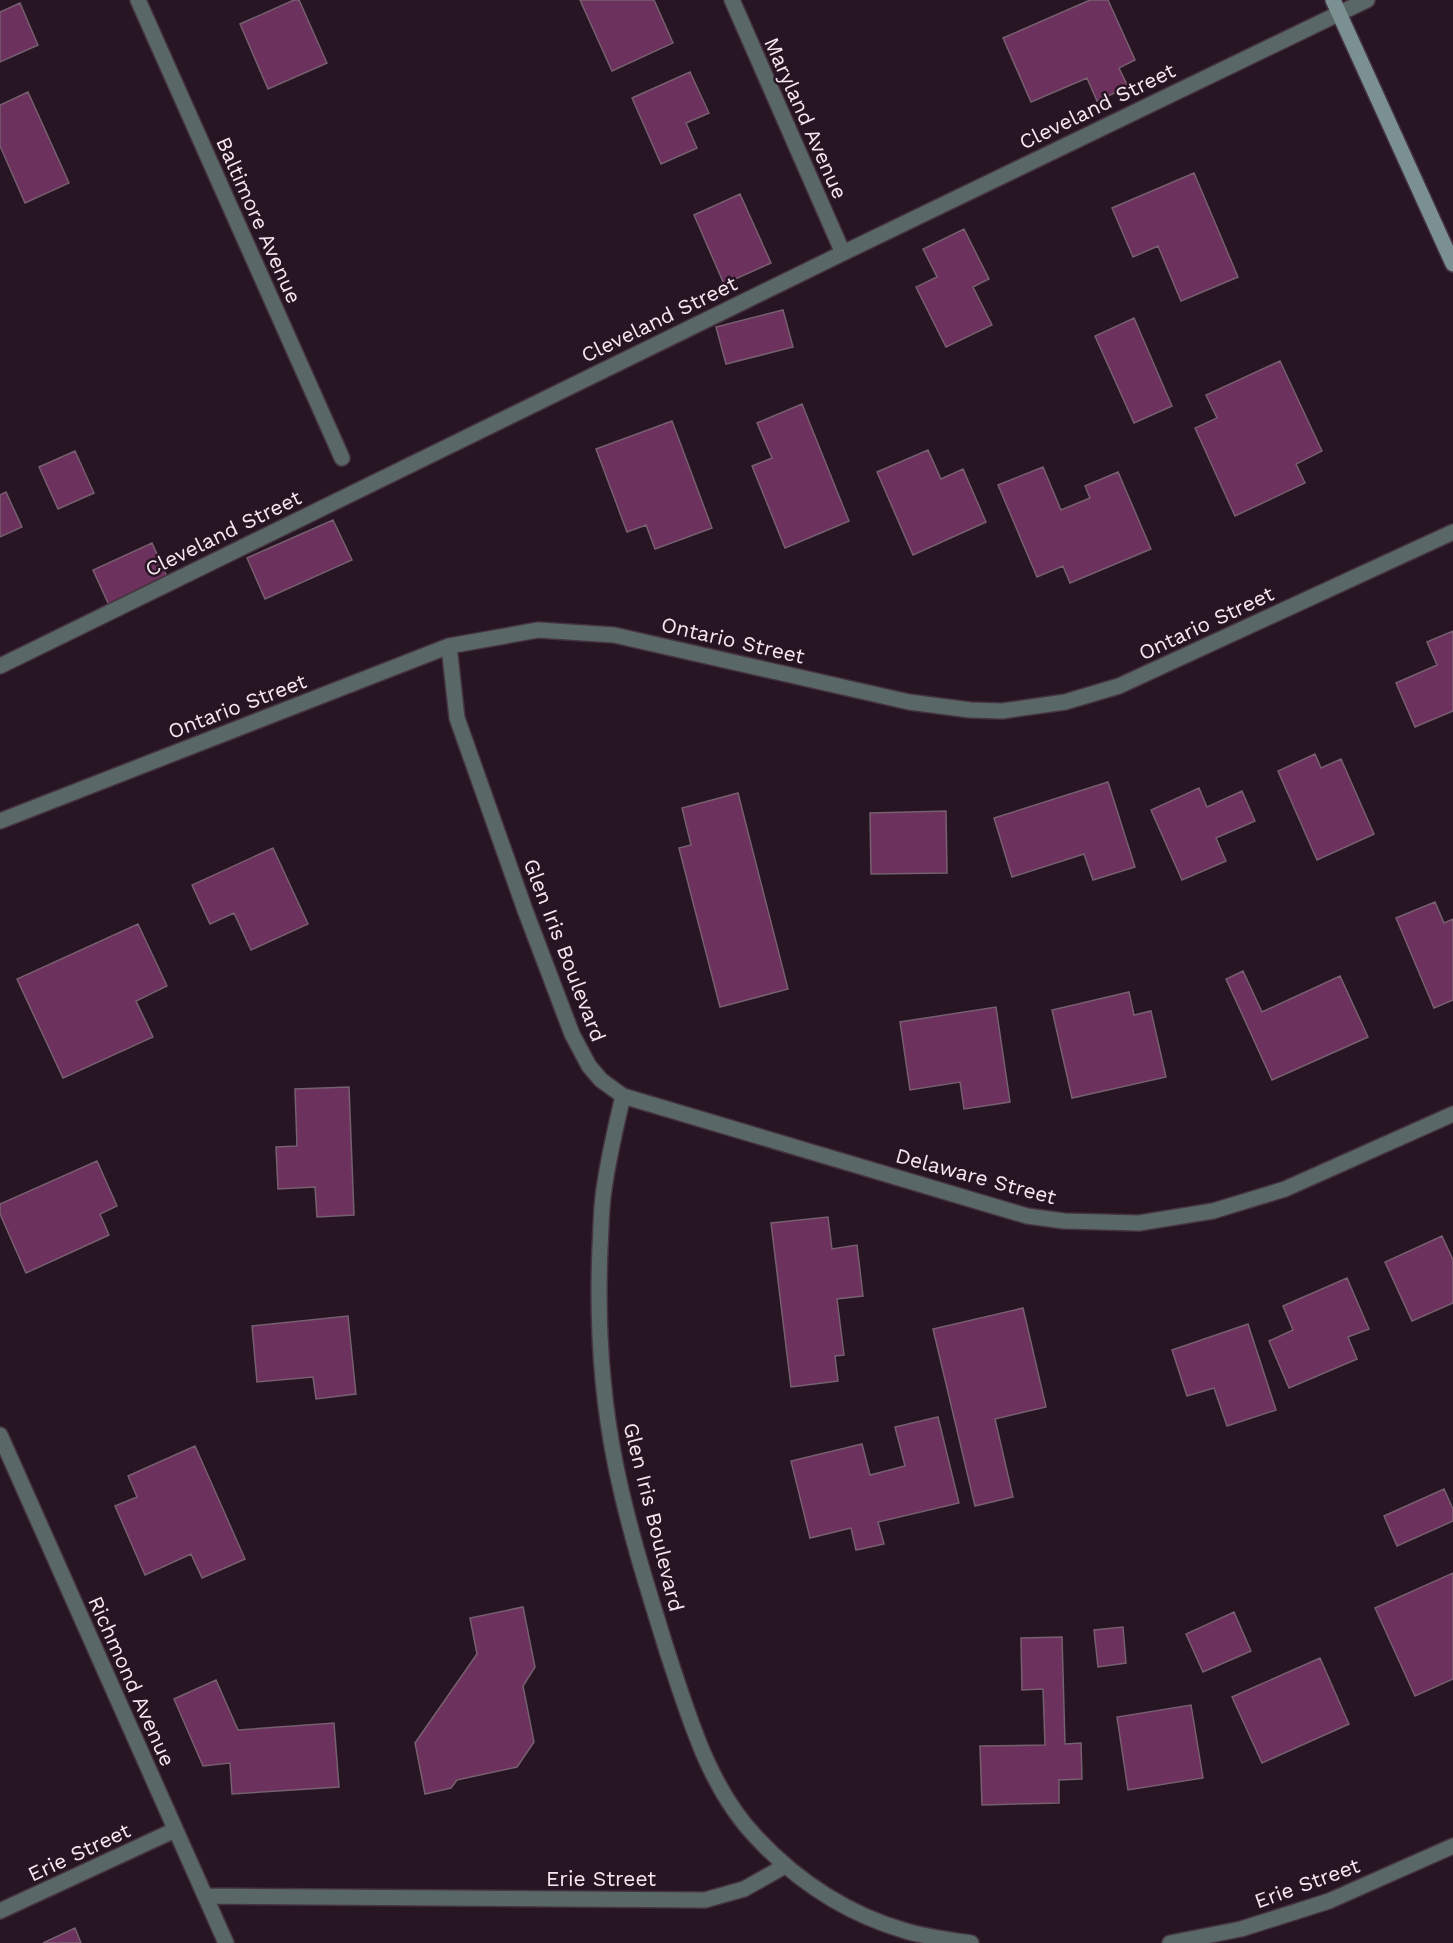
<svg xmlns="http://www.w3.org/2000/svg" width="1453" height="1943" font-family="'Work Sans',sans-serif">
<style>
.building{fill:#6d315e;stroke:#765f6f;stroke-width:1.5}
.lines{fill:none;stroke-linecap:round;stroke-linejoin:round}
.street-casing{stroke:#453340;stroke-width:18}
.secondary-casing{stroke:#453340;stroke-width:18}
.street{stroke:#596767;stroke-width:15}
.secondary{stroke:#7b9191;stroke-width:15}
.labels{text-anchor:middle;dominant-baseline:central;stroke-width:5;stroke-linejoin:round;paint-order:stroke}
.street-label{font-size:21px;fill:#f6e8f2;stroke:#281523}
</style>
<rect width="100%" height="100%" fill="#281523"/>
<path class="building" d="M294 0H299L327 63 268 89 240 24Z
M580 0H654L673 43 612 71Z
M1090 0H1108L1135 60 1119 68 1128 87 1097 101 1087 78 1031 102 1003 38Z
M20 3 38 45 0 62V12Z
M690 72 709 113 686 123 697 148 661 164 632 98Z
M28 92 69 183 25 203 0 146V105Z
M1194 173 1238 277 1181 301 1158 246 1133 257 1112 208Z
M740 194 771 263 724 284 694 215Z
M964 229 989 279 973 287 992 325 946 347 916 287 937 277 923 249Z
M783 310 793 347 726 364 716 327Z
M1134 318 1172 406 1134 423 1095 336Z
M1280 361 1322 451 1296 464 1305 483 1235 516 1195 428 1217 418 1206 395Z
M802 404 849 521 785 548 752 466 772 458 757 423Z
M672 421 712 528 655 549 646 525 627 532 596 449Z
M928 450 941 479 963 469 986 522 913 555 877 472Z
M75 451 94 493 58 509 39 467Z
M1043 467 1061 510 1090 498 1085 486 1118 472 1151 549 1070 583 1063 566 1037 577 998 485Z
M6 492 22 527 0 537V495Z
M333 520 352 560 265 599 247 558Z
M152 543 173 590 114 616 93 570Z
M1453 631V711L1415 727 1396 683 1437 665 1427 642Z
M1315 754 1321 768 1341 759 1374 834 1317 860 1278 771Z
M1108 782 1135 867 1093 880 1084 854 1012 877 994 818Z
M1199 788 1207 807 1242 791 1255 821 1216 838 1226 861 1182 880 1151 810Z
M738 793 788 989 720 1007 679 848 691 845 682 808Z
M946 811 947 873 871 874 870 813Z
M273 848 308 924 251 950 234 913 210 924 192 885Z
M1435 902 1444 923 1453 919V1000L1434 1008 1396 918Z
M138 924 167 986 136 1001 153 1037 63 1078 17 979Z
M1243 971 1262 1012 1340 976 1368 1037 1272 1080 1226 979Z
M1129 992 1134 1015 1151 1011 1166 1077 1072 1098 1052 1010Z
M996 1007 1010 1102 964 1109 960 1082 910 1090 900 1022Z
M349 1087 354 1215 317 1217 315 1187 278 1189 276 1147 297 1146 295 1089Z
M97 1161 117 1206 100 1214 109 1235 26 1273 0 1214V1204Z
M828 1217 832 1249 857 1245 863 1296 837 1299 844 1355 835 1356 838 1381 791 1387 771 1223Z
M1442 1236 1453 1260V1303L1412 1321 1385 1262Z
M1347 1278 1369 1329 1348 1337 1357 1359 1289 1388 1269 1341 1293 1330 1283 1306Z
M1023 1308 1046 1407 995 1419 1013 1497 975 1506 933 1329Z
M348 1316 356 1394 316 1399 313 1377 257 1382 252 1326Z
M1248 1324 1276 1410 1227 1426 1214 1388 1187 1396 1172 1350Z
M938 1417 959 1503 878 1522 884 1544 856 1550 851 1528 810 1538 791 1461 862 1444 870 1475 905 1466 895 1427Z
M195 1446 245 1559 202 1578 191 1554 145 1575 115 1506 137 1497 128 1476Z
M1444 1489 1453 1509V1521L1397 1546 1384 1516Z
M1453 1573V1679L1415 1696 1375 1608Z
M523 1607 535 1667 523 1686 534 1742 517 1767 457 1780 451 1788 425 1794 415 1743 477 1654 470 1618Z
M1234 1612 1251 1651 1203 1672 1186 1634Z
M1123 1627 1126 1663 1098 1667 1094 1630Z
M1062 1637 1065 1744 1081 1743 1082 1779 1059 1780V1803L982 1805 980 1746 1045 1745 1043 1689 1022 1690 1021 1638Z
M1320 1658 1349 1724 1262 1763 1232 1697Z
M216 1680 238 1730 334 1723 339 1787 232 1794 230 1763 203 1766 174 1699Z
M1191 1705 1203 1778 1128 1790 1117 1717Z
M75 1928 81 1943H43Z"/>
<g class="lines">
<defs>
<path id="street" d="M138 0 342 458
M732 0 843 253
M449 646 457 718 525 910 572 1034 589 1066 601 1080 623 1096 1027 1216 1064 1221 1139 1223 1213 1211 1285 1189 1453 1114
M0 666 843 253 1367 0
M0 821 449 646 538 630 614 635 909 702 970 710 1002 711 1065 702 1119 686 1453 532
M623 1096C615 1130 607 1163 603 1197 601 1214 601 1231 600 1248 597 1319 601 1392 615 1462 628 1527 648 1590 668 1654 689 1717 709 1788 756 1837 797 1881 847 1914 906 1931 926 1937 950 1940 971 1943
M0 1435 226 1943
M205 1896 705 1900 744 1889 785 1866
M0 1911 175 1830
M1170 1943 1241 1929 1329 1901 1453 1846"/>
<path id="secondary" d="M1333 0 1453 264"/>
</defs>
<use href="#street" class="street-casing"/>
<use href="#secondary" class="secondary-casing"/>
<use href="#street" class="street"/>
<use href="#secondary" class="secondary"/>
</g>
<g class="labels">
<g class="street-label">
<text transform="translate(1097 106) rotate(-26)">Cleveland Street</text>
<text transform="translate(806 118) rotate(66)">Maryland Avenue</text>
<text transform="translate(259 220) rotate(66)">Baltimore Avenue</text>
<text transform="translate(659 319) rotate(-26)">Cleveland Street</text>
<text transform="translate(223 533) rotate(-26)">Cleveland Street</text>
<text transform="translate(1206 623) rotate(-25)">Ontario Street</text>
<text transform="translate(733 640) rotate(13)">Ontario Street</text>
<text transform="translate(237 706) rotate(-21)">Ontario Street</text>
<text transform="translate(565 950) rotate(69)">Glen Iris Boulevard</text>
<text transform="translate(976 1176) rotate(15)">Delaware Street</text>
<text transform="translate(654 1517) rotate(76)">Glen Iris Boulevard</text>
<text transform="translate(132 1681) rotate(66)">Richmond Avenue</text>
<text transform="translate(79 1852) rotate(-25)">Erie Street</text>
<text x="601" y="1878">Erie Street</text>
<text transform="translate(1307 1883) rotate(-20)">Erie Street</text>
</g>
</g>
</svg>
